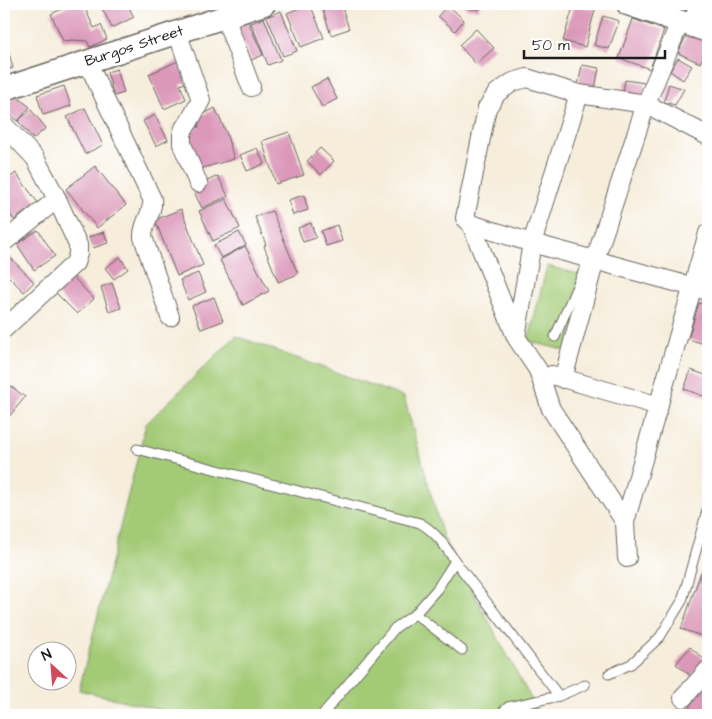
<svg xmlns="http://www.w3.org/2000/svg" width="712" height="719" font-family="'Architects Daughter',sans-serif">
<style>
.green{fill:#a3cb76;stroke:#607449}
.building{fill:#db98b9}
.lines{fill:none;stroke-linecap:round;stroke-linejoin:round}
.service-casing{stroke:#68655f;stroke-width:11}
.minor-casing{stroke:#68655f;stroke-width:20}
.tertiary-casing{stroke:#68655f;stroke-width:25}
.service{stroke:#fff;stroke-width:9}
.minor{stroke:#fff;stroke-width:18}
.tertiary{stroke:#fff;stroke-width:22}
.labels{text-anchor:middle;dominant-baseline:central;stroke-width:5;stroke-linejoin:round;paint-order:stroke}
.street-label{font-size:15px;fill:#1c1c1c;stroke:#fff}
</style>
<rect width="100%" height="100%" fill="#fff"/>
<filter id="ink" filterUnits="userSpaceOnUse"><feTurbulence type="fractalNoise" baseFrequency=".02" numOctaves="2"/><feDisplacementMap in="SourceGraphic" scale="10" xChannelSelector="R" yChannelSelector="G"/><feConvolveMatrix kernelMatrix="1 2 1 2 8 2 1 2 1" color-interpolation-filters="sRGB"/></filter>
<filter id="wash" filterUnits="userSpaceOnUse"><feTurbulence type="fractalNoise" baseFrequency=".0096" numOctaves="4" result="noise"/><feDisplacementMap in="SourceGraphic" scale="20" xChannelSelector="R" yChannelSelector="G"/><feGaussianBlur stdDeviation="1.12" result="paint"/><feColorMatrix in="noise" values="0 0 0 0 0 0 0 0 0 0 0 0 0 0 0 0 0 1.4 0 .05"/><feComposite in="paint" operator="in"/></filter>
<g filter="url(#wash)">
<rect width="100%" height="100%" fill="#f6eddb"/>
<path class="green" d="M547 266 586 276 567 351 528 341Z
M236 336 404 397 443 537 540 715H162V710L79 690 146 424Z"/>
<g id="blocks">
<path class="building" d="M73 4H83L94 28 101 25 107 39 90 47 87 41 72 40 63 41 51 14Z
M100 4H127L134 17 112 28Z
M310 4 324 38 301 47 287 13Z
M321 4H341L349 29 331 35Z
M466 4H480L479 10 465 8Z
M574 4 595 10 585 47 563 41Z
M671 4H688L686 9Z
M448 5 464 20 455 31 438 16Z
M281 11 297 51 283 56 267 17Z
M603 16 619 21 609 49 594 45Z
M264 18 281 60 268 65 251 23Z
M247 19 263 55 251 60 235 24Z
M633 19 664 30 650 69 619 58Z
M476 29 494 48 476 64 459 45Z
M688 32 708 41V45L700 63 678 53Z
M8 50 13 68 4 71V51Z
M678 58 692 66 683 80 670 71Z
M178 61 187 82 180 85 186 99 164 109 149 74Z
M582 65 599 68 595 89 578 86Z
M117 69 124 93 114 96 107 72Z
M327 79 337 99 322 107 311 87Z
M625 80 645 83 642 101 622 98Z
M669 84 684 89 675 105 664 102Z
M64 86 71 106 43 115 37 95Z
M16 96 30 107 18 121 31 110 46 128 33 139 18 121 4 109V101Z
M85 108 103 145 85 154 67 117Z
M215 108 226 132 234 159 199 169 188 132 199 127 197 118Z
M155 115 168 140 156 146 143 121Z
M289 132 304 175 276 184 262 141Z
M257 148 264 164 247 171 240 155Z
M320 148 334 161 321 175 307 161Z
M95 166 126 205 97 228 66 189Z
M16 173 38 203 14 220 4 206V182Z
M218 176 228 196 202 208 192 188Z
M304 195 308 210 293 215 288 200Z
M226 199 240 228 213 241 199 211Z
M181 209 203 265 177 276 155 220Z
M272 211 298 274 278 282 264 246 266 245 255 217Z
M311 223 316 238 303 242 298 228Z
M337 225 342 241 326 246 321 231Z
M38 230 55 256 34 270 17 244Z
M104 232 108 243 93 248 89 237Z
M239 232 246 245 221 258 214 245Z
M245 246 269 291 243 305 220 260Z
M4 251 34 282 24 292 4 272Z
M120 257 128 269 114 279 105 268Z
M198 273 206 292 188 300 180 280Z
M72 276 94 299 77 314 55 292Z
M112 283 121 308 109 312 101 287Z
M214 297 223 321 201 329 192 306Z
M699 303 708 306V345L688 339Z
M691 370 708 376V391L706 397 684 389Z
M4 381 25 397 8 418 4 414Z
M708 553V570L703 569Z
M701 572 708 574V638L681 629Z
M690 647 705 660 691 676 676 664Z
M708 682V715H699L689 707Z"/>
</g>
</g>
<g filter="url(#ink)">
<use href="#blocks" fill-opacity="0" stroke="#68655f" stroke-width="1"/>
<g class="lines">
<defs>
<path id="service" d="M555 337 587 263
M137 449 420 523C436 532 445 546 455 561L437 589 415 614
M455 561 559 696
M609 674 631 664 660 637 682 601 708 507
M322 715 395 628 415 614 462 650
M499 715 508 707 559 696 585 685"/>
<path id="minor" d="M225 17 251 87
M177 32 201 100 189 122 184 128 182 135V144L198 183
M87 61 152 199C154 213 142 223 143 237L170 317
M4 125 35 158 57 199 78 245V254L75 263 4 329
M471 224 532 243 708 291
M4 242 57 199
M516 337 532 243 579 94
M552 375 659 406
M563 379 595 260 646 104 680 22
M625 522 551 409 538 370 516 337 471 224 465 218 487 108 497 93 513 82 527 78 579 94 646 104 708 136
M627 558 625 522 708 233
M683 698 708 670"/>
<path id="tertiary" d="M628 4 708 31
M695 26 700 4
M4 89 264 4"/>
</defs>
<use href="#service" class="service-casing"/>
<use href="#minor" class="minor-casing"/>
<use href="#tertiary" class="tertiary-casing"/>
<use href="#service" class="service"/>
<use href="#minor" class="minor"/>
<use href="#tertiary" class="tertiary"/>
</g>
</g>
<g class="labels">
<g class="street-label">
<text transform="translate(134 46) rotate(-18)">Burgos Street</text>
</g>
</g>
<rect width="712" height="719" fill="none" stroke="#fff" stroke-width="20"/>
<g transform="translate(52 666) rotate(334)"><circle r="24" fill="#ffffff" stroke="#a4a4a4"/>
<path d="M0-4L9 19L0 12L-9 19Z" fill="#d1495b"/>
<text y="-8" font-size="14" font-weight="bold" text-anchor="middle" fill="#1c1c1c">N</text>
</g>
<path d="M524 50v8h141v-8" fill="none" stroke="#1c1c1c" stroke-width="2.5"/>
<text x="532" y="50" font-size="15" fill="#1c1c1c" stroke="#ffffff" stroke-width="4" paint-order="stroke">50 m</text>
</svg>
